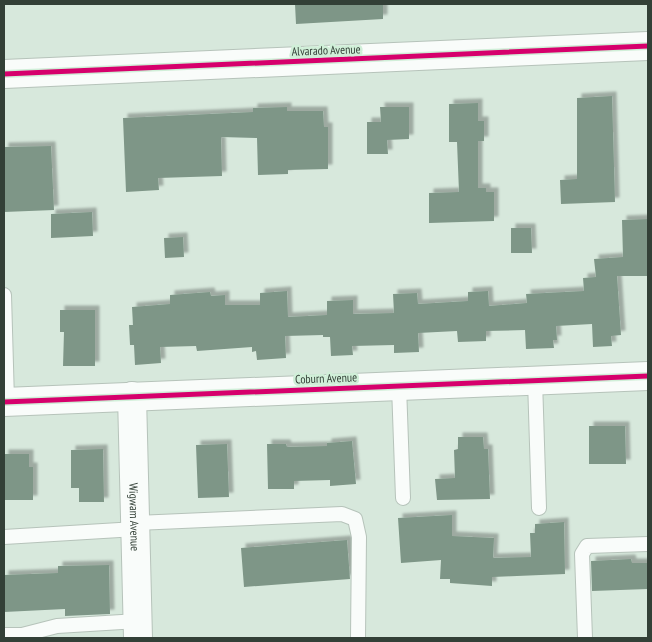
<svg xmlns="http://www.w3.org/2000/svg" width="652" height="642" font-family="'PT Sans Narrow',sans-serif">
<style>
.building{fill:#7e9687;filter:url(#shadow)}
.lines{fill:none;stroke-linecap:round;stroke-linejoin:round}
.service-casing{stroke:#b6c3ba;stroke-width:16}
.minor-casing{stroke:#b6c3ba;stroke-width:30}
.service{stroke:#f9fcfa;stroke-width:14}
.minor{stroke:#f9fcfa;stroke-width:28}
.cycleway-casing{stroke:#d0efd8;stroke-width:8}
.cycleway{stroke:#d6006c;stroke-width:5}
.labels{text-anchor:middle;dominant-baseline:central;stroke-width:5;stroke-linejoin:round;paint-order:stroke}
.street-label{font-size:12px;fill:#334037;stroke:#d0efd8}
</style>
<defs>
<filter id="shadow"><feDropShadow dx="4.5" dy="-4.5" stdDeviation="1" flood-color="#0004"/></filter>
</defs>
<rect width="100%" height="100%" fill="#d7e8dc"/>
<path class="building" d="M295 4H383V19L296 24Z
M612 96 615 202 561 204 560 180 577 179V98Z
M478 103V121H484V141H478V188H486V192H494V221L429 223V193L459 192 457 142H449V104Z
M287 107V111H323L324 127H328V169L288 170V174L258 175 257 138 221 137 222 176 158 178 159 190 126 192 123 118 253 112V108Z
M380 107H409V139L387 140 388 154H367V122H381Z
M51 146 54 210 4 212V147Z
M92 212 93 236 51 238V214Z
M648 219V276H617L621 335 611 336 612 346 593 347 592 324 556 326 557 340H553L554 348 526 349 525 330 486 331V341L458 342 457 331 418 333 419 352 394 353V345L352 346 353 355 331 356 330 337H323V335L285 336 286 358 257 360 256 351 252 352V347L197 351 196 346 160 347 161 363 135 365 134 345H130L129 325H133L132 307 170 304V295L210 292 211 296 225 295V305H260V293L287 291 288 317 327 315V301L353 300V314L394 313 393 294 417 293 418 304 468 301V292L488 291 489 306 527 303 526 294 584 291 583 278 596 277 594 259 623 257 622 220Z
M511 228H531L532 253H511Z
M183 237 184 257 165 258 164 238Z
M60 310H95V366H63L64 332H60Z
M589 426H625L626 464H589Z
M458 437H483L484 449H488L490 499 437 500 435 479 455 478 454 450 458 449Z
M352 441 356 484 330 486V480L294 481V489H268L267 444H286L287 447 327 446V443Z
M227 444 229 497 198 498 196 445Z
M103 449 104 502H79V488H71V450Z
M4 454H29V467H33V500H4Z
M452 515V536L494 538 493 558 531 557 530 533H535V524L564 522 565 574 492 577V586L450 583V579H440L441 560 401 563 398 518Z
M347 540 350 579 244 587 241 548Z
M631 559 632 563H648V589L592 591 591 561Z
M109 565 110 614 65 616V609L4 612V575L58 573V566Z"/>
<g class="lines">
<defs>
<path id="service" d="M4 295 7 401
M535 380 539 508
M399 386 403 498
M136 523 342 514 355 519 359 537 358 638
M4 537 136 529
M4 635H22L57 626 138 621
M585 638 582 554 587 546 648 544"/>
<g id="minor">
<path d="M4 74 648 46"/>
<path id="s1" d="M132 396 138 638"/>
<path d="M4 402 648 376"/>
</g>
</defs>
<use href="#service" class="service-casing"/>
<use href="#minor" class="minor-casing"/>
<use href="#service" class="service"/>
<use href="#minor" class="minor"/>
<defs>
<path id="cycleway" d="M4 74 648 46
M4 402 648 376"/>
</defs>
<use href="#cycleway" class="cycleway-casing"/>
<use href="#cycleway" class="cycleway"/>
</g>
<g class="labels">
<g class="street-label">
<text transform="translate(326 50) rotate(-2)">Alvarado Avenue</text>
<text transform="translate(326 378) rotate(-2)">Coburn Avenue</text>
<text stroke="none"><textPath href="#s1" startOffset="121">Wigwam Avenue</textPath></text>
</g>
</g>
<rect width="652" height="642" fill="none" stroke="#334037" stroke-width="10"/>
</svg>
